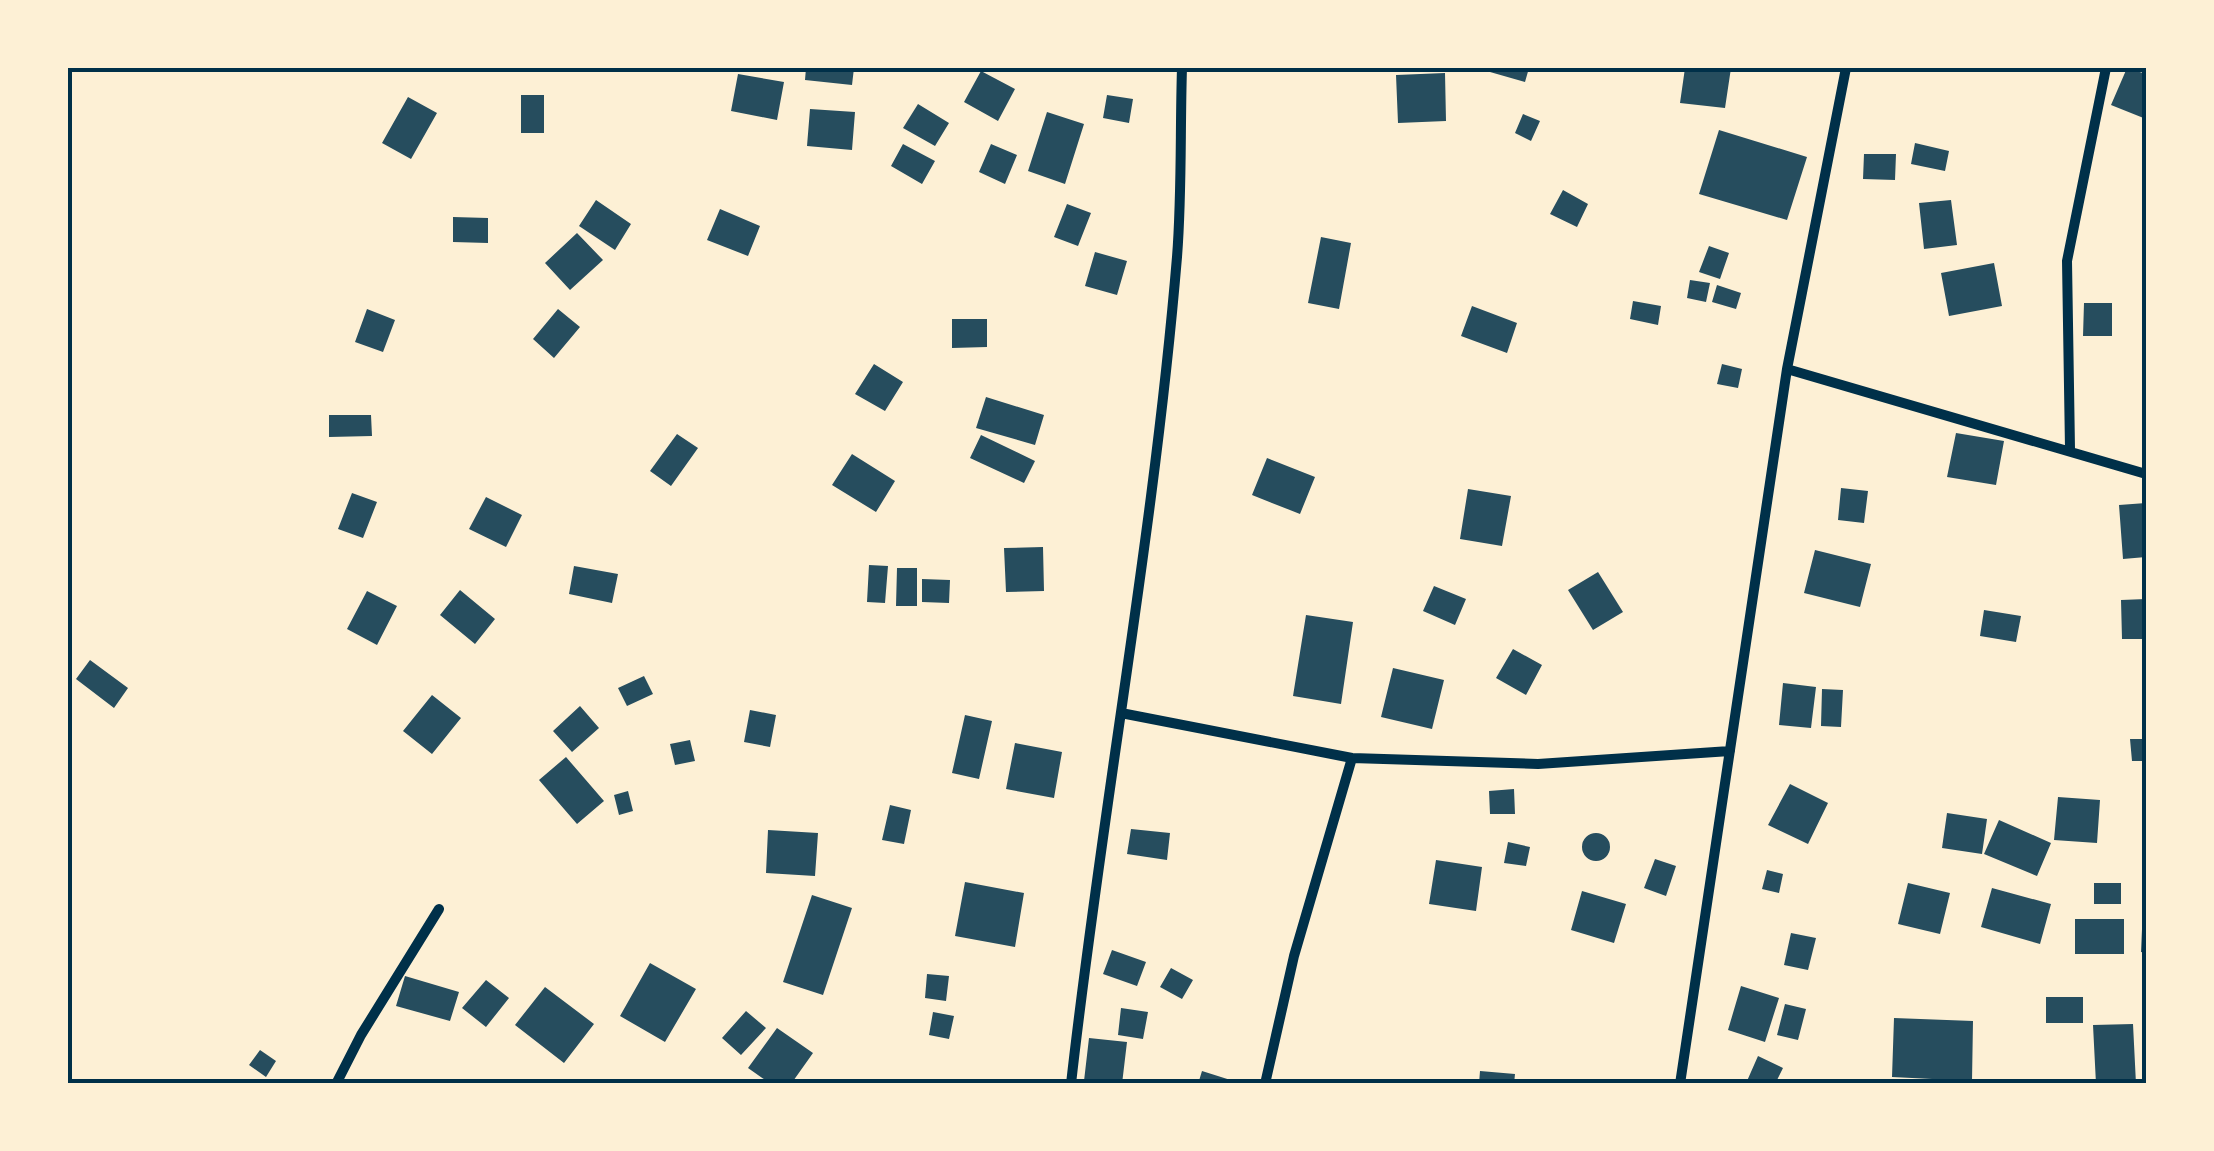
<svg xmlns="http://www.w3.org/2000/svg" width="2214" height="1151" font-family="Lato,sans-serif">
<style>
.building{fill:#264d5e}
.lines{fill:none;stroke-linecap:round;stroke-linejoin:round}
.minor{stroke:#003049;stroke-width:10}
.neatline{fill:none;stroke:#003049;stroke-width:4}
</style>
<rect width="100%" height="100%" fill="#fdf0d5"/>
<path class="building" d="M806 68H854L852 85 805 80Z
M1492 68H1529L1525 82 1490 72Z
M1685 68H1731L1725 108 1680 103Z
M2127 68 2146 74V119L2111 105Z
M981 71 1015 89 998 121 964 102Z
M1445 73 1446 121 1398 123 1396 75Z
M738 74 784 82 777 120 731 111Z
M521 95H544V133H521Z
M1107 95 1133 99 1129 123 1103 118Z
M408 97 437 113 411 159 382 143Z
M918 104 949 123 935 146 903 128Z
M810 109 855 112 852 150 807 146Z
M1047 112 1084 124 1065 184 1028 171Z
M1523 114 1540 121 1531 141 1515 133Z
M1719 130 1807 157 1787 220 1699 194Z
M1915 143 1949 151 1945 171 1911 164Z
M903 144 935 161 922 184 891 166Z
M991 144 1017 155 1005 184 979 172Z
M1864 154H1896L1895 180 1863 179Z
M1563 190 1588 204 1577 227 1550 214Z
M596 200 631 224 615 250 579 226Z
M1951 200 1957 245 1924 249 1919 203Z
M1067 204 1091 213 1078 246 1054 237Z
M720 209 760 226 748 256 707 240Z
M453 217 488 218V243L453 242Z
M577 233 603 260 570 290 545 263Z
M1321 237 1351 243 1339 309 1308 303Z
M1709 246 1729 253 1720 279 1699 272Z
M1095 252 1127 261 1117 295 1085 286Z
M1994 263 2002 306 1949 316 1941 273Z
M1690 280 1710 283 1706 302 1687 298Z
M1717 285 1741 293 1736 309 1712 302Z
M1633 301 1661 306 1658 325 1630 319Z
M2084 303H2112V336H2083Z
M1472 306 1517 323 1507 353 1461 336Z
M367 309 395 320 383 352 355 342Z
M558 309 580 327 554 358 533 339Z
M952 319H987V347L952 348Z
M874 364 903 382 885 411 855 394Z
M1722 364 1742 369 1738 388 1717 384Z
M986 397 1044 415 1035 445 976 428Z
M329 415H371L372 436 329 437Z
M1956 433 2004 441 1996 485 1947 477Z
M677 434 698 448 671 486 650 471Z
M981 435 1035 461 1024 483 970 458Z
M852 454 895 481 876 512 832 485Z
M1267 458 1315 477 1300 514 1252 495Z
M1841 488 1868 491 1864 523 1838 520Z
M1468 489 1511 496 1502 546 1460 539Z
M352 493 377 502 363 538 338 529Z
M486 497 522 515 506 547 469 529Z
M2146 503V557L2123 559 2119 505Z
M1043 547 1044 591 1006 592 1004 548Z
M1815 550 1871 564 1860 607 1804 593Z
M869 565 888 566 885 603 867 602Z
M574 566 618 574 612 603 569 594Z
M897 568H917V606H896Z
M1598 572 1623 612 1593 630 1568 590Z
M922 579 950 580 949 603 922 602Z
M1434 586 1466 599 1455 625 1423 611Z
M460 590 495 619 475 644 440 615Z
M367 591 397 606 377 645 347 629Z
M2146 599V639H2122L2121 600Z
M1984 610 2021 616 2016 642 1980 636Z
M1306 615 1353 622 1341 704 1293 696Z
M1513 649 1542 665 1526 695 1496 678Z
M90 660 128 688 114 708 76 679Z
M1393 668 1444 680 1432 729 1381 717Z
M644 676 653 694 627 706 618 688Z
M1783 683 1816 687 1811 728 1779 725Z
M1822 689 1843 690 1841 727 1821 726Z
M432 695 461 718 432 754 403 731Z
M580 706 599 728 572 752 553 731Z
M750 710 776 715 770 747 744 742Z
M965 715 992 721 979 779 952 773Z
M2130 739H2146V761H2132Z
M690 740 695 761 675 765 670 744Z
M1015 743 1062 752 1054 798 1006 789Z
M566 757 604 801 577 824 539 780Z
M1790 784 1828 803 1808 844 1768 825Z
M1514 789 1515 814H1490L1489 791Z
M628 791 633 811 619 815 614 795Z
M2058 797 2100 800 2097 843 2054 840Z
M890 805 911 810 904 844 882 840Z
M1947 813 1987 819 1982 854 1942 848Z
M1999 820 2051 843 2037 876 1984 854Z
M1131 829 1170 833 1167 860 1127 854Z
M768 830 818 833 815 876 766 873Z
M1582 847a14 14 0 1 1 28 0a14 14 0 1 1-28 0Z
M1508 842 1530 847 1526 866 1504 863Z
M1655 859 1676 866 1666 896 1644 888Z
M1436 860 1482 867 1476 911 1429 904Z
M1767 870 1783 874 1779 893 1762 889Z
M965 882 1024 893 1015 947 955 936Z
M1908 883 1950 893 1940 934 1898 924Z
M2094 883H2121V904H2094Z
M1992 888 2051 904 2040 944 1981 927Z
M1582 891 1626 904 1614 943 1571 930Z
M812 895 852 908 823 995 783 982Z
M2143 906H2146V953L2141 952Z
M2075 919H2124V954H2075Z
M1791 933 1816 938 1808 970 1784 965Z
M1112 950 1146 962 1137 986 1103 974Z
M650 963 696 989 665 1042 620 1016Z
M1171 968 1193 980 1182 999 1160 987Z
M927 974 949 976 946 1001 925 998Z
M405 976 459 992 450 1021 396 1006Z
M486 980 509 998 486 1027 462 1008Z
M1741 986 1779 998 1765 1042 1728 1030Z
M545 987 594 1024 564 1063 515 1025Z
M2046 997H2083V1023H2046Z
M1785 1004 1806 1009 1798 1040 1777 1035Z
M1121 1008 1148 1012 1143 1039 1118 1035Z
M746 1011 766 1028 741 1055 722 1038Z
M933 1012 954 1016 949 1039 929 1035Z
M1894 1018 1973 1021 1972 1081 1892 1077Z
M2133 1024 2136 1084H2096L2093 1025Z
M777 1028 813 1053 791 1084H771L748 1068Z
M1089 1038 1127 1042 1122 1084 1084 1081Z
M260 1050 276 1061 266 1077 249 1065Z
M1758 1056 1783 1068 1775 1084 1747 1081Z
M1202 1071 1240 1083V1084H1198Z
M1480 1071 1515 1074 1514 1084H1479Z"/>
<g class="lines">
<path class="minor" d="M1787 369 2146 474
M2070 449 2067 261 2106 68
M1121 713 1352 758 1538 764 1730 751
M336 1084 361 1035 439 909
M1071 1084C1102 807 1154 534 1177 257 1182 194 1180 130 1182 68
M1265 1084 1294 956 1352 758
M1680 1084 1787 369 1846 68"/>
</g>
<rect width="2214" height="1151" fill="none" stroke="#fdf0d5" stroke-width="140"/>
<rect x="70" y="70" width="2074" height="1011" class="neatline"/>
</svg>
